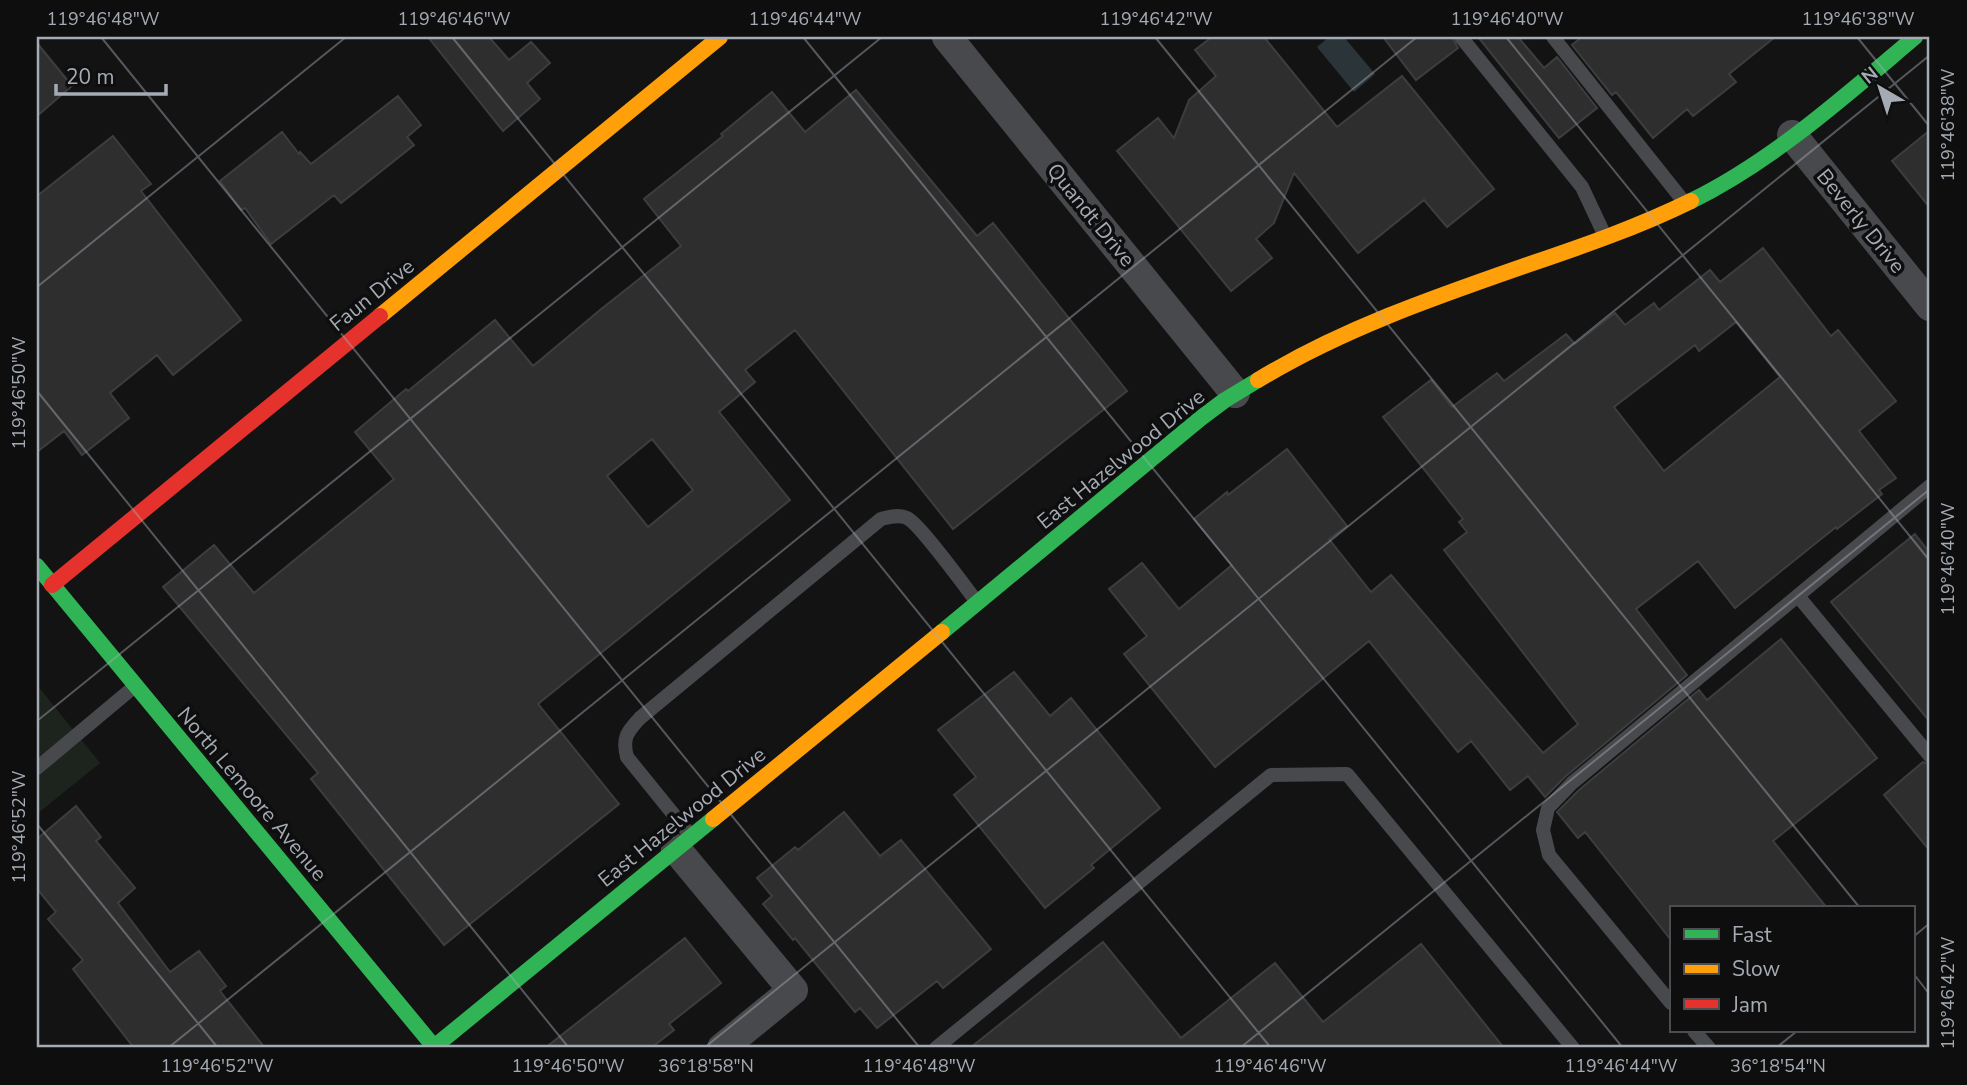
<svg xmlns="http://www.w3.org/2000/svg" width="1967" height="1085" font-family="'Nunito Sans',sans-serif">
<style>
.green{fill:#1d231d}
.water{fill:#2b3438}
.building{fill:#2e2e2e;stroke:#3c3d3f;stroke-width:2;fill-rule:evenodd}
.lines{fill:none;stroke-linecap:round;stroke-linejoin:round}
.lane{stroke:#48494c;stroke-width:14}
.street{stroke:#48494c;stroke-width:30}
.fast{stroke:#30b455;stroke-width:16}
.slow{stroke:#ff9f0a;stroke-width:16}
.jam{stroke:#e5322d;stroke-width:16}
.ticks{fill:none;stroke:#a5abb4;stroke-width:2;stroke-opacity:0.45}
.labels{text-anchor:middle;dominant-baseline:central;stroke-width:7;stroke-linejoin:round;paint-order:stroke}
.street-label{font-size:21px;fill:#a5abb4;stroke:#0e0e0f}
.neatline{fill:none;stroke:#a5abb4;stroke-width:2.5}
.ticks-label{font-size:18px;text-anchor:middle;fill:#a5abb4}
</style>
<rect width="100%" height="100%" fill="#131313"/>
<path class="green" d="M37 685 100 763 37 814Z"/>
<path class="water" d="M1329 37H1344L1375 74 1354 92 1317 47Z"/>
<path class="building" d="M428 37H489L509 60 531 42 550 63 527 83 540 99 503 131Z
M1212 37H1264L1337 127 1402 76 1494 189 1447 227 1424 200 1358 253 1294 173 1274 223 1256 239 1272 258 1231 291 1117 151 1158 118 1174 138 1189 100 1216 76 1195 50Z
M1383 37H1452L1458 48 1416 80Z
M1478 37H1518L1544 68 1557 57 1597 108 1559 138Z
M1582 37H1775L1729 74 1736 82 1693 116 1687 109 1653 138 1616 92 1612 95 1572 45Z
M37 43 72 86 37 116Z
M856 90 977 236 993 223 1127 391 953 529 795 330 745 370 755 382 719 412 790 500 538 704 619 804 444 945 311 779 318 773 163 587 214 545 254 593 394 479 355 432 406 389 408 391 495 320 533 366 600 310 681 246 644 199 723 136 721 134 772 92 805 132ZM652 439 693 490 648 527 607 476Z
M398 96 421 125 407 137 414 145 341 203 334 195 271 244 245 208 241 210 220 181 282 132 299 154 300 152 311 164Z
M1930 130V208L1892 161Z
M113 136 151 184 141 191 241 320 173 375 157 355 110 393 129 418 82 455 64 431 37 452V196Z
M1763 248 1831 336 1838 330 1896 401 1859 431 1896 478 1879 490 1882 494 1837 529 1836 527 1735 608 1698 561 1636 609 1687 675 1566 776 1545 797 1528 776 1510 790 1471 741 1458 752 1369 641 1215 767 1124 654 1147 636 1109 589 1142 563 1179 609 1232 565 1194 519 1227 492 1228 495 1287 449 1347 526 1329 539 1371 592 1391 575 1543 753 1578 724 1444 550 1467 532 1459 522 1463 519 1383 417 1431 380 1452 407 1497 373 1504 381 1566 334 1575 344 1615 313 1625 325 1654 303 1659 310 1710 270 1720 282ZM1736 322 1780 377 1664 471 1614 407 1695 345 1699 351Z
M1915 534 1930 553V722L1831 602Z
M1781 639 1877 758 1773 841 1827 908H1671V940L1585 832 1578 838 1557 812 1579 790 1699 690 1707 700Z
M1014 672 1050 716 1071 698 1160 808 1091 865 1094 868 1045 908 954 795 976 777 938 730Z
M1923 762 1930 765V851L1884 795Z
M76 806 101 837 96 841 135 888 118 903 170 972 199 951 226 986 220 991 265 1048H134L73 969 83 960 48 919 56 912 37 889V839Z
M844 812 880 856 901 840 991 949 943 988 937 981 877 1028 860 1008 855 1012 795 938 793 940 763 904 772 896 757 878 795 847 798 850Z
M685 938 721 983 669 1024 674 1030 651 1048H545Z
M1103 942 1181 1038 1275 963 1323 1022 1421 944 1504 1048H970Z"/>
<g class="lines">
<path class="lane" d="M1461 37 1582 187 1605 236
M1553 37 1685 203
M1798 596 1930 756
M37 768 135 686
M691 836 627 757C622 738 627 732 640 718L881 519C889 517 899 514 907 518 919 523 966 588 977 602
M1671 1003 1549 855 1543 830 1548 808 1572 783 1930 486
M1694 1031 1709 1048
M936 1048 1271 775 1347 774 1573 1048"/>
<path class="street" d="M947 37 1235 393
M1792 135 1930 306
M676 849 793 990 722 1048"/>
<path class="fast" d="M1691 201C1774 160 1845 96 1915 37
M37 566 435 1048
M942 632 1201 418 1225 400 1258 380
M434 1047 713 819"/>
<path class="slow" d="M380 316 720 37
M1258 380C1342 329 1435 297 1527 265 1583 246 1638 227 1691 201
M713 819 942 632"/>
<path class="jam" d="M52 585 380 316"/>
</g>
<path class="ticks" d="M101 37 920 1048M452 37 1271 1048M803 37 1623 1048M1155 37 1860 908M1506 37 1930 561M1857 37 1930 127M37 287 346 37M37 391 569 1048M37 721 882 37M37 824 218 1048M1913 937 1930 923M1913 973 1930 995M168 1048 1417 37M704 1048 1930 55M1240 1048 1930 489M1776 1048 1797 1031"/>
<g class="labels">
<g class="street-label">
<text transform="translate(1091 215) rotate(51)">Quandt Drive</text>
<text transform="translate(1861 221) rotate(51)">Beverly Drive</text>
<text transform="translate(372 295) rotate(-39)">Faun Drive</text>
<text transform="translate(1121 459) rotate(-39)">East Hazelwood Drive</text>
<text transform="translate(252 794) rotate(50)">North Lemoore Avenue</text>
<text transform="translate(682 817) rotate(-39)">East Hazelwood Drive</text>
</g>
</g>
<rect width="1967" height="1085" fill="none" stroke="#0e0e0f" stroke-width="77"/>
<rect x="1670" y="906" width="245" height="126" fill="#0e0e0f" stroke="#4a4d51" stroke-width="2"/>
<rect x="1684" y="929" width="35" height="10" fill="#30b455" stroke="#4a4d51" stroke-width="2"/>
<text x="1732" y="942" font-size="21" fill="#a5abb4">Fast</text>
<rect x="1684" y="964" width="35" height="10" fill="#ff9f0a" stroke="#4a4d51" stroke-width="2"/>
<text x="1732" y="976" font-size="21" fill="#a5abb4">Slow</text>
<rect x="1684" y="999" width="35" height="10" fill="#e5322d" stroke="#4a4d51" stroke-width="2"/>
<text x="1732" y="1012" font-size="21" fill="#a5abb4">Jam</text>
<g transform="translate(1880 88) rotate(321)" stroke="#0e0e0f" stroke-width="5" paint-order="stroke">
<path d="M0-5L12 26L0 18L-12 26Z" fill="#a5abb4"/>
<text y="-10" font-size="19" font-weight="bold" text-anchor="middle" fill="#a5abb4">N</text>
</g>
<path d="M56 84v10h110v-10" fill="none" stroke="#a5abb4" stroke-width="3.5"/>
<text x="66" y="84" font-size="21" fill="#a5abb4" stroke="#0e0e0f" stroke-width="5" paint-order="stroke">20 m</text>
<rect x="38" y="38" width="1890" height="1008" class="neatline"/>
<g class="ticks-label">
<text x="103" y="25">119°46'48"W</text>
<text x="454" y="25">119°46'46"W</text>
<text x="805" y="25">119°46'44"W</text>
<text x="1156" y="25">119°46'42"W</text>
<text x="1507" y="25">119°46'40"W</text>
<text x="1858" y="25">119°46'38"W</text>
<text transform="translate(1948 125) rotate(-90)" y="6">119°46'38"W</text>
<text transform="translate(19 393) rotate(-90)" y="6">119°46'50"W</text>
<text transform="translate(1948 559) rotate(-90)" y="6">119°46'40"W</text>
<text transform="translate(19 827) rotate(-90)" y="6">119°46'52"W</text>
<text transform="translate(1948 993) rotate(-90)" y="6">119°46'42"W</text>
<text x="217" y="1072">119°46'52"W</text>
<text x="568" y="1072">119°46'50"W</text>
<text x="706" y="1072">36°18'58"N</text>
<text x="919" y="1072">119°46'48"W</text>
<text x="1270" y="1072">119°46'46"W</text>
<text x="1621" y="1072">119°46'44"W</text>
<text x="1778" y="1072">36°18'54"N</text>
</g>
</svg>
